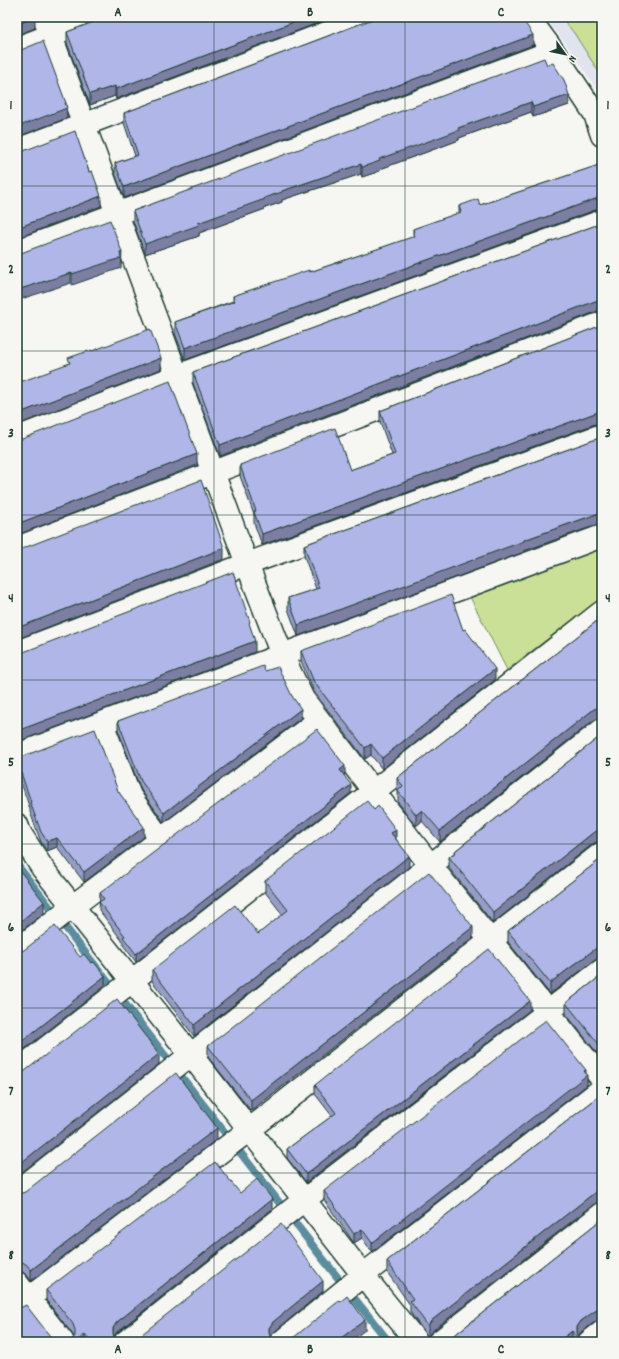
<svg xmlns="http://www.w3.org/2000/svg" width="619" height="1359" font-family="Dekko,sans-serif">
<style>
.built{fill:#e1e3ef}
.green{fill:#c9e096;stroke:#748e65}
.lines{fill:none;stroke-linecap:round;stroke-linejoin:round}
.stream{stroke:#5c8d9e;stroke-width:8}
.minor-casing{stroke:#1f3d34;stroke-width:25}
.minor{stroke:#f6f6f2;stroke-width:22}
.wall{fill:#979dc7;stroke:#1f3d34}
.shaded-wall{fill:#7b7fa2;stroke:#1f3d34}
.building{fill:#b0b6e7;stroke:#1f3d34}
.grid{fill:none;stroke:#1f3d34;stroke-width:1;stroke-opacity:0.55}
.neatline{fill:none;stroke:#1f3d34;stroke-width:1.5}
.grid-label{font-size:13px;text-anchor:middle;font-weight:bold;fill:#1f3d34}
</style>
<rect width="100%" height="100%" fill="#f6f6f2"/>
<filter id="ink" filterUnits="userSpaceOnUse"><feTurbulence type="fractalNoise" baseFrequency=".025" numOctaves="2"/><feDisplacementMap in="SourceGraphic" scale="8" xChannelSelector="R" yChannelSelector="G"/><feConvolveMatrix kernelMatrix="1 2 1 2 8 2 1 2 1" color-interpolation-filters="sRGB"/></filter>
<g filter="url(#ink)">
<path class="built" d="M544 17H602V97L569 48Z"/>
<path class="green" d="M561 17H602V77L574 33Z
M602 548V597L507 670 470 597Z"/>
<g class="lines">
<path class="stream" d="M17 865 323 1259 389 1342"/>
<defs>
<path id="minor" d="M44 17 247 564 282 655 303 699 430 865 602 1079
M528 17 553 51 595 114 602 135
M17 48 99 17
M17 150 369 17
M17 251 553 51
M17 438 177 376 602 221
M17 548 602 323
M17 652 247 564 602 435
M102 723 130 796 161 840
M17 755 282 655 602 536
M17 825 20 833 43 869 191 1055 363 1275 417 1342
M17 950 73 906 319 720
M17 1071 602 612
M17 1192 602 730
M17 1283 63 1342
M17 1307 249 1130 602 853
M125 1342 304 1200 602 970
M281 1342 363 1275 602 1089
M439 1342 602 1214
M589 1342 602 1332"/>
</defs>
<use href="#minor" class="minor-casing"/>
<use href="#minor" class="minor"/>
</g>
<path class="wall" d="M334 17 116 99 115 96 90 105 67 43V32L104 18Z
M373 19H503L533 45 124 198 115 173V163L135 156 124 123V113Z
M547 65 569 105 533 117 531 112 459 138V140L443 146 380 169V171L362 177 361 174 282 200V202L265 208V209L199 233V236L145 254 133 221V211Z
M602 164V209H598L185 360 175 333V322L233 301V296L310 272 413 237V229L459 213V206L480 205Z
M602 223V311H598L220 456 193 383V372Z
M602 325V423H598L262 545 254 523V515L240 476V465L350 470 392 455 380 422V411Z
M602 437V523L524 551V552L298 636 288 609V598L316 589 304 556V545Z
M602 617V718H601L594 720 440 842 422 821 416 826 398 802V791L397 789V778Z
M463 630 495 680 382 769 371 755 365 759 314 692 301 661V651Z
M265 671 301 718 164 822 141 790 118 730V721Z
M602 735V841H601L594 843 493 923 449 868V857L455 852V851Z
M17 757 118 791 144 837 84 882 57 847 47 851 41 842 30 812V809L17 771Z
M345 774 344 775 351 793 136 962 123 945V942L99 910 100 893Z
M396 839 409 867 194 1036 152 981V970L258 934 283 915 265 892V881Z
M602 858V958H601L595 960 550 994 508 942V931Z
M473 938 251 1111 208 1057V1046Z
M602 975V1059L566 1014V1003Z
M530 1010 306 1182 287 1158V1149L332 1116 315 1094V1085Z
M586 1073 587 1085 372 1252 362 1238 354 1243 324 1200V1191Z
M602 1094V1202H601L594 1204 431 1332 428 1337 410 1312V1305L387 1272V1261Z
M217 1139 31 1281 27 1275 21 1271H17V1194H19Z
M240 1193 272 1209 117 1332 114 1337 115 1339 119 1342H70L74 1337 73 1335 46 1300V1290Z
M602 1219V1320H601L595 1322 581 1332 578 1336 579 1338 584 1342H444L447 1341Z"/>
<path class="shaded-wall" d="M58 17H64L58 19Z
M307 17H334L116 99V89Z
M35 18V28L17 35V24Z
M533 35V45L124 198V187Z
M115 86V96L90 105V94Z
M569 95V105L533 117V107Z
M531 102V112L459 138V140L443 146 380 169V171L362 177V167L379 159 458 128Z
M66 103 67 118 17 137V127Z
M361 164V174L282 200V202L265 208V209L199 233V236L145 254V244L198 223 264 198 282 191Z
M101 196V206L17 238V228Z
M598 198V209L185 360V348Z
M122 252 121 268 72 285V274Z
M71 273V283L18 300V302H17V290Z
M598 300V311L220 456V445Z
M161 358V369L17 425V414Z
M598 412V423L262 545V534Z
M197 454V465L17 535V524Z
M602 512V523L524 551V552L298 636V625L524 540Z
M224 548V559L17 639V628Z
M255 641V652L17 742V731Z
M495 669V680L382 769V758Z
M601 707V718L594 720 440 842V831L594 709Z
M301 709V718L164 822V813Z
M371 744V755L365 759V748Z
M345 766V774L340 778V770Z
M351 785V793L136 962V954Z
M422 810V821L416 826V815Z
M144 827V837L84 882V872Z
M396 830V841L391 833Z
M601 830V841L594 843 493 923V912L594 832Z
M57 838V847L47 851V841Z
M409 856V867L194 1036V1025Z
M44 902V913L17 934V924Z
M473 927V938L251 1111V1100Z
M601 947V958L595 960 550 994V983L595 949Z
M105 976V986L17 1055V1045Z
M530 1001V1010L306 1182V1174Z
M159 1054V1064L17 1176V1166Z
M586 1070V1076L587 1075V1085L372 1252V1243Z
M217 1128V1139L31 1281V1270Z
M601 1191V1202L594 1204 431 1332 428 1337V1326L431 1321 594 1193Z
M272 1199V1209L117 1332 113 1338V1342V1328L117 1322Z
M362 1229V1238L354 1243V1234Z
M323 1281V1291L273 1333 269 1338V1328L273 1322Z
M601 1309V1320L595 1322 581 1332 577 1338V1327L581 1321 595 1311Z
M365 1320V1330L349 1342H337V1341Z
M572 1331V1342H558Z
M85 1334V1342H76Z"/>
<path class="building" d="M17 17H34L35 18 17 24Z
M106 17H307L116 89 115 86 90 94 67 32 104 18Z
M376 17H502L503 19 506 17H521L533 35 124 187 115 163 138 155 124 113 373 19Z
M43 41 66 103H65L67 108 17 127V50H21Z
M544 58 547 65 553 63 564 80 569 95 533 107 531 102 458 128 459 130 443 136 379 159 380 161 362 167 361 164 282 191V192L264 198 265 199 198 223 199 225 145 244 133 211Z
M75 131 89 172 92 171 101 196 17 228V152H21Z
M602 164V197L598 198 185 348 175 322 235 301 233 296 309 270 310 272 415 236 413 229 461 212 459 206 478 199 480 205Z
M110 220 122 252 120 253 121 258 72 274 71 273 17 290 18 292H17V253H21Z
M602 223V300H598L220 445 193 372Z
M602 325V412H598L262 534 254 512 256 511 240 465 335 428 350 470 395 454 380 411Z
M150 329 161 358 17 414V383L51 371 50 370 70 363 68 358 91 350 92 351Z
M170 381 197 454 17 524V439H22Z
M602 437V512L524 540V541L298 625 288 598 319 588 304 545Z
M201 480 224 548 17 628V549H21Z
M233 572 250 622 249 623 255 641 17 731V653H21Z
M451 595 463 630 465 629 495 669 382 758 371 744 365 748 314 682 301 651Z
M602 617V707H601L594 709 440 831 422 810 416 815 398 791 403 786 397 778Z
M263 666 265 671 278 667 292 696 301 709 164 813 141 781 118 721Z
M95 729 118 791 144 827 84 872 57 838 47 841 41 832 30 802H31L17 761V757H21Z
M317 729 345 766 340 770 351 785 136 954 123 937 125 936 99 902 104 899 100 893Z
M602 735V830H601L594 832 493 912 449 857 456 852 455 851Z
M367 801 374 810 378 806 396 830 391 833 409 856 194 1025 152 970 235 905 258 934 288 910 265 881Z
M602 858V947H601L595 949 550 983 508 931Z
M17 867 44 902 17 924Z
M429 872 473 927 251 1100 208 1046Z
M55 926 80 957 84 954 91 963 94 962 105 976 17 1045V952H19L24 950Z
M489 949 530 1001 306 1174 287 1149 336 1113 315 1085Z
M602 975V1048L566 1003Z
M117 999 159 1054 17 1166V1073H19L25 1071Z
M546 1020 586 1070 584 1071 587 1075 372 1243 362 1229 354 1234 324 1191Z
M176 1073 217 1128 31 1270 27 1265 21 1261H17V1194H19L25 1192Z
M602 1094V1132L601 1133 602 1135V1191H601L594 1193 431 1321 428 1326 410 1301 413 1299 387 1261Z
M215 1162 240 1193 257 1179 272 1199 117 1322 113 1328V1334L115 1339 119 1342H92L85 1334 76 1342H70L75 1336V1330L73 1324 46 1290Z
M602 1219V1309H601L595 1311 581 1321 577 1327V1333L579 1338 584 1342H581L572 1331 558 1342H444L447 1341Z
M281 1224 323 1281 273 1322 269 1328V1333L271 1339 275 1342H132Z
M347 1296 365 1320 337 1341 338 1342H288L339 1301 340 1302Z
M26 1305 53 1340 57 1342H17V1309H18Z
M602 1337V1342H594L597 1341Z"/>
</g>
<path class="grid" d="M214 17V1342M405 17V1342M17 186H602M17 351H602M17 515H602M17 680H602M17 844H602M17 1008H602M17 1173H602"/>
<rect width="619" height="1359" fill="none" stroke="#f6f6f2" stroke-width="44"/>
<g transform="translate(565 54) rotate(123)" stroke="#f6f6f2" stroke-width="3" paint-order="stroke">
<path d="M0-3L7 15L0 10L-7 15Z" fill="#1f3d34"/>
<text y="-6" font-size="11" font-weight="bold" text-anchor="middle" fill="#1f3d34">N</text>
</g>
<rect x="22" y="22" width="575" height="1315" class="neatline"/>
<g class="grid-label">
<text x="118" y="16">A</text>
<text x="310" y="16">B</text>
<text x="501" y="16">C</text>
<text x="11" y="109">1</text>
<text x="608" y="109">1</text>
<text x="11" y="273">2</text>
<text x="608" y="273">2</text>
<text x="11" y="437">3</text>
<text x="608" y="437">3</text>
<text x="11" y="602">4</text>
<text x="608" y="602">4</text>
<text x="11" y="766">5</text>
<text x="608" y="766">5</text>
<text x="11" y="931">6</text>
<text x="608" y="931">6</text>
<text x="11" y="1095">7</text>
<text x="608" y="1095">7</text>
<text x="11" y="1259">8</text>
<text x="608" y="1259">8</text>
<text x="118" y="1353">A</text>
<text x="310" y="1353">B</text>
<text x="501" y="1353">C</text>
</g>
</svg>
